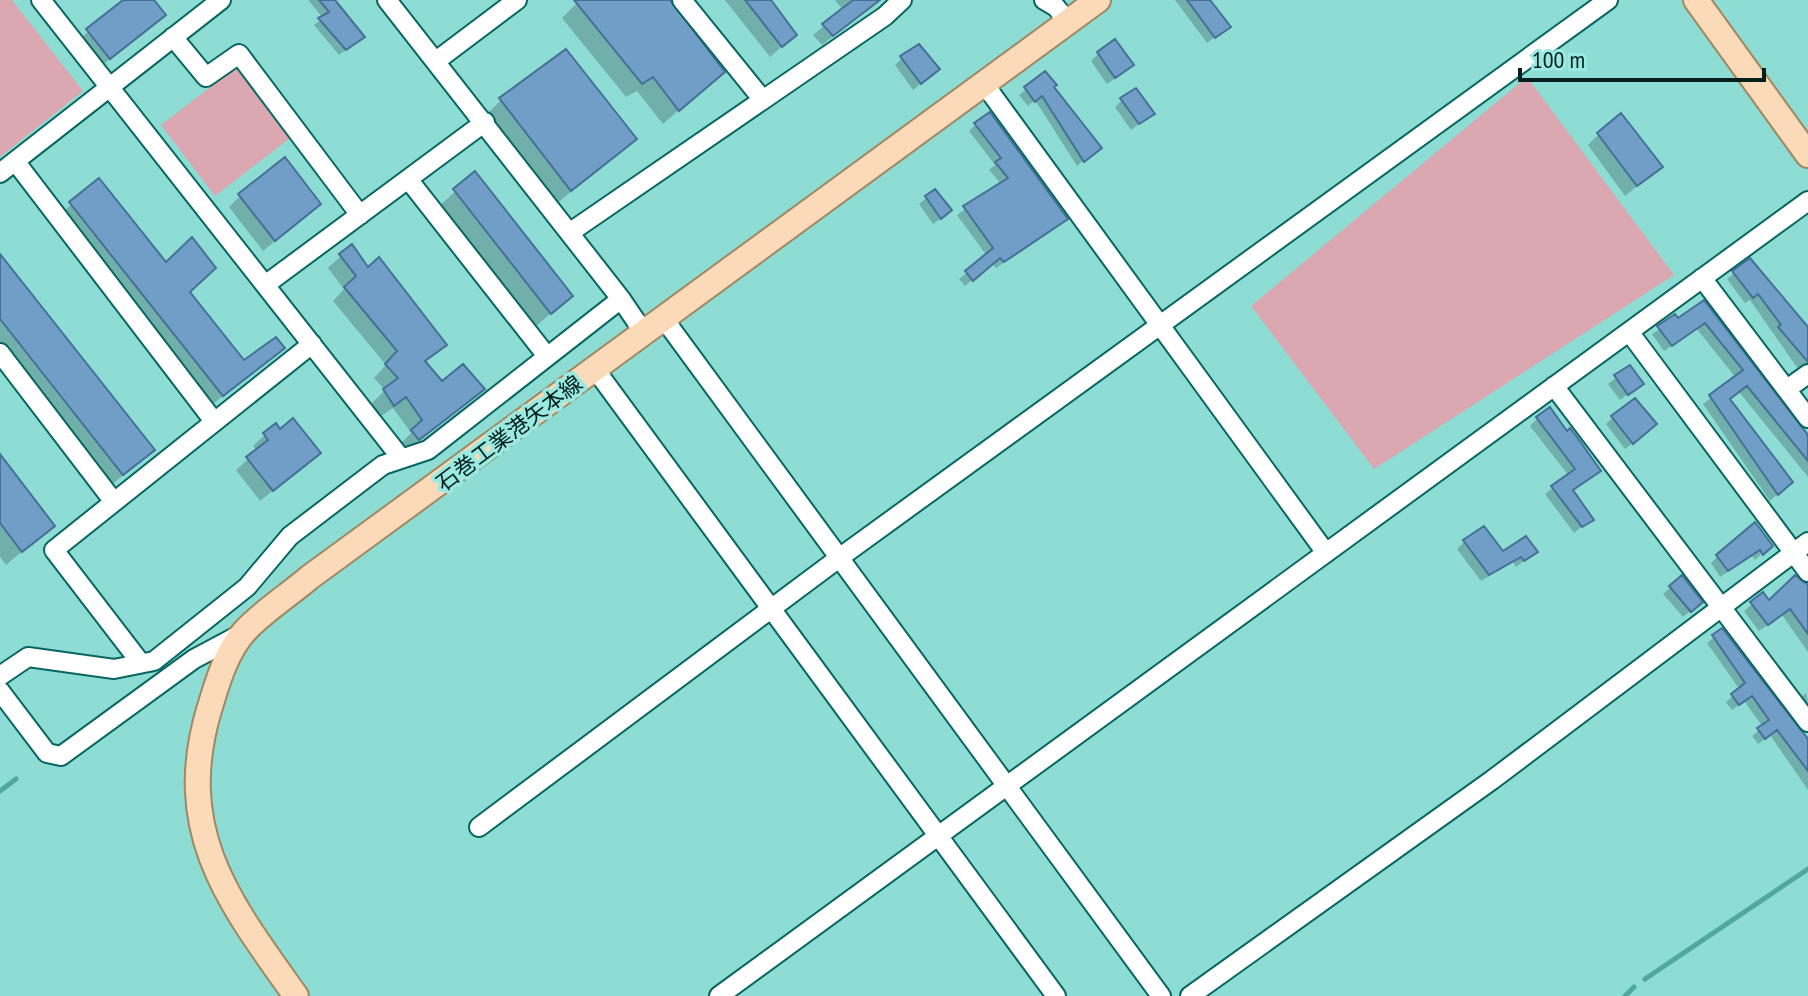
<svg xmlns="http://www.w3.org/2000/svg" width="1808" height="996" font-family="'PT Sans Narrow','Noto Sans JP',sans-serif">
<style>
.green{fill:#dba7b0}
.shadow{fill:#0003}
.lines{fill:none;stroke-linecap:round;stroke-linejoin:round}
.stream{stroke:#51a89f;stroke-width:5}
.building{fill:#719ec7;stroke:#457097;stroke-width:2}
.minor-casing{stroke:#076760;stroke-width:22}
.major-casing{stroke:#a08863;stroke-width:28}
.minor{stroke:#fff;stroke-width:18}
.major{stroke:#fadab8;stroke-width:24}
.labels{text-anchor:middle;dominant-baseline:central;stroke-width:7;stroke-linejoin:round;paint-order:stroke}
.street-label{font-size:22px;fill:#001f1d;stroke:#9beae2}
</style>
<rect width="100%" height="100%" fill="#8eddd5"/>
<path class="green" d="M0 0H12L83 91 0 157Z
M239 65 294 135 215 196 161 125Z
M1527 77 1674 275 1374 469 1251 306Z"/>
<path class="shadow" d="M126 0H151L163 15 98 69 77 41Z
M308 0H333L356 43 339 55 314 25 323 18Z
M580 0H670L722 72 663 124 637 91 626 97 562 18Z
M725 0H768L795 35 770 57Z
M835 0H877L822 45 813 35 843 10Z
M1175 0H1211L1228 27 1207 43Z
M1098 54 1124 72 1107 84 1091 61Z
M902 58 930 76 913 90 895 65Z
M1045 74 1099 147 1077 166 1035 100 1028 106 1019 95Z
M501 100 634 139 555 205 486 115Z
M1122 100 1153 113 1131 130 1115 107Z
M976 124 1058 225 996 268 992 263 965 286 959 279 987 256 957 215 1001 184 989 170 995 165 969 131Z
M1599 134 1660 167 1625 196 1588 145Z
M475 174 571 296 535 327 439 206Z
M98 181 244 363 283 348 208 408 56 218Z
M935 191 943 217 933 224 919 204Z
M240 196 307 215 263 251 229 207Z
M351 247 368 269 445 345 424 363 441 384 482 389 406 451 400 444 411 433 393 408 381 416 372 403 385 390 374 378 386 365 333 301 344 289 328 268Z
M0 270 153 450 108 488 0 353Z
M1734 273 1808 332V372L1798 369 1750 300 1745 303 1727 279Z
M1703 303 1808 438V477L1739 392 1728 400 1783 489 1770 501 1703 404 1736 378 1697 329 1664 351 1652 334Z
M1630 367 1642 384 1620 400 1608 384Z
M1613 417 1648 431 1625 449 1606 424Z
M1537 419 1598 471 1571 491 1591 519 1574 533 1545 494 1569 476 1530 426Z
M275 426 307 464 260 501 236 470 257 451 253 446Z
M0 458 53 525 6 565 0 557Z
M1464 542 1502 554 1535 552 1516 567 1513 562 1481 581 1457 549Z
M1771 545 1755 560 1752 556 1720 577 1711 563 1718 556Z
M1681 578 1693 609 1683 617 1663 594Z
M1808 590V652L1782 615 1759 631 1744 611 1752 604 1769 603Z
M1722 631 1808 743V790L1770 735 1758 744 1752 736 1763 727 1744 701 1732 710 1726 702 1740 690 1707 643Z
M1806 693 1808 702 1801 709 1796 702Z"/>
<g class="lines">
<path class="stream" d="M0 791 16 779
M1645 979 1808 869
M1625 996 1634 987"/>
</g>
<path class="building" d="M123 0H154L166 15 110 59 86 29Z
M319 0H335L365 37 346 50 318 18 329 12Z
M574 0H670L725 72 679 111 653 77 642 84Z
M745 0H771L797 35 782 47Z
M853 0H880L833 36 822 24Z
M1187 0H1210L1231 27 1215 38Z
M1115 39 1134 65 1115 78 1097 52Z
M919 44 940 69 921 84 900 56Z
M566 49 637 139 571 191 499 98Z
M1045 71 1057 85 1054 87 1102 148 1084 162 1042 96 1035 102 1024 87Z
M1136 88 1155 114 1139 124 1120 98Z
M990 112 1068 219 1004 262 1000 258 973 281 965 271 993 248 963 206 1008 178 995 162 1001 158 974 123Z
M1621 113 1663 167 1637 186 1597 133Z
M285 157 321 204 275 241 238 194Z
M475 171 573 296 551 314 453 189Z
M99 178 166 262 192 237 216 268 190 292 244 360 276 337 285 348 223 396 69 202Z
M935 189 952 210 941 219 925 196Z
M352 244 368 267 379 257 447 345 425 361 442 381 463 364 485 389 419 440 411 430 422 420 406 397 394 406 383 389 398 378 385 364 397 351 344 287 356 276 339 254Z
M0 254 155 450 123 475 0 319Z
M1750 258 1808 327V362L1778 327 1781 325 1758 294 1753 298 1732 271Z
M1704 300 1808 435V461L1747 386 1730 399 1793 482 1778 495 1709 395 1743 370 1705 323 1672 346 1657 326 1675 314 1678 318Z
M1630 365 1644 384 1628 395 1614 375Z
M1635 398 1657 424 1633 444 1611 416Z
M1550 407 1567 431 1570 428 1577 437 1601 471 1573 490 1594 520 1582 527 1551 486 1575 469 1536 417Z
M293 418 321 453 273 491 246 457 268 440 263 433 276 423 280 429Z
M0 454 55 526 22 552 0 523Z
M1755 522 1773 546 1763 555 1760 550 1728 571 1716 555Z
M1484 526 1503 551 1526 536 1538 552 1524 561 1521 557 1489 575 1463 540Z
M1682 575 1703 602 1691 612 1669 586Z
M1795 575 1808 585V634L1790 609 1768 625 1750 602 1763 592 1769 600Z
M1722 628 1808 739V771L1777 730 1765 739 1757 728 1769 720 1752 696 1739 705 1731 694 1745 683 1712 635Z"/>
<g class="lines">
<defs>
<path id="minor" d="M41 0 401 458
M682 0 763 100
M1044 0 1056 7 1068 22
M173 37 206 77 239 54 360 215
M436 61 517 0
M985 85 1326 553
M15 161 213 420
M0 173 221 0
M408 179 546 355
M572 231 885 16 902 0
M1702 278 1808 418
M265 285 485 122
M621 299 644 333
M664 319 1161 996
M1630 333 1808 572
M0 353 114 502
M595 369 1056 996
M1554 386 1808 722
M1787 389 1808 374
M140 662 54 550 312 344
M0 676 28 657 114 669 154 661 247 587 290 536 383 465 428 450 621 299 387 0
M0 691 47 753 61 756 194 659 241 634
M479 827 839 558 1608 0
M719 996 1808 201
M1190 996 1492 780 1808 542"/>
<path id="major" d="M1696 0 1808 155
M296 996C229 902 173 832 209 710 217 684 225 654 244 632 262 612 289 595 310 577L1098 0"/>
</defs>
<use href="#minor" class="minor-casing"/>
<use href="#major" class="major-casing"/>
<use href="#minor" class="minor"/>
<use href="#major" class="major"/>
</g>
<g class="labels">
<g class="street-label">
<text transform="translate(509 433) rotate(-37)">石巻工業港矢本線</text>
</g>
</g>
<path d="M1520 68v12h244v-12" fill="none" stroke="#001f1d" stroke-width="4"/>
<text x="1532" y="68" font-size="24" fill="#001f1d" stroke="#9beae2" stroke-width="6" paint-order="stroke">100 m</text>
</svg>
